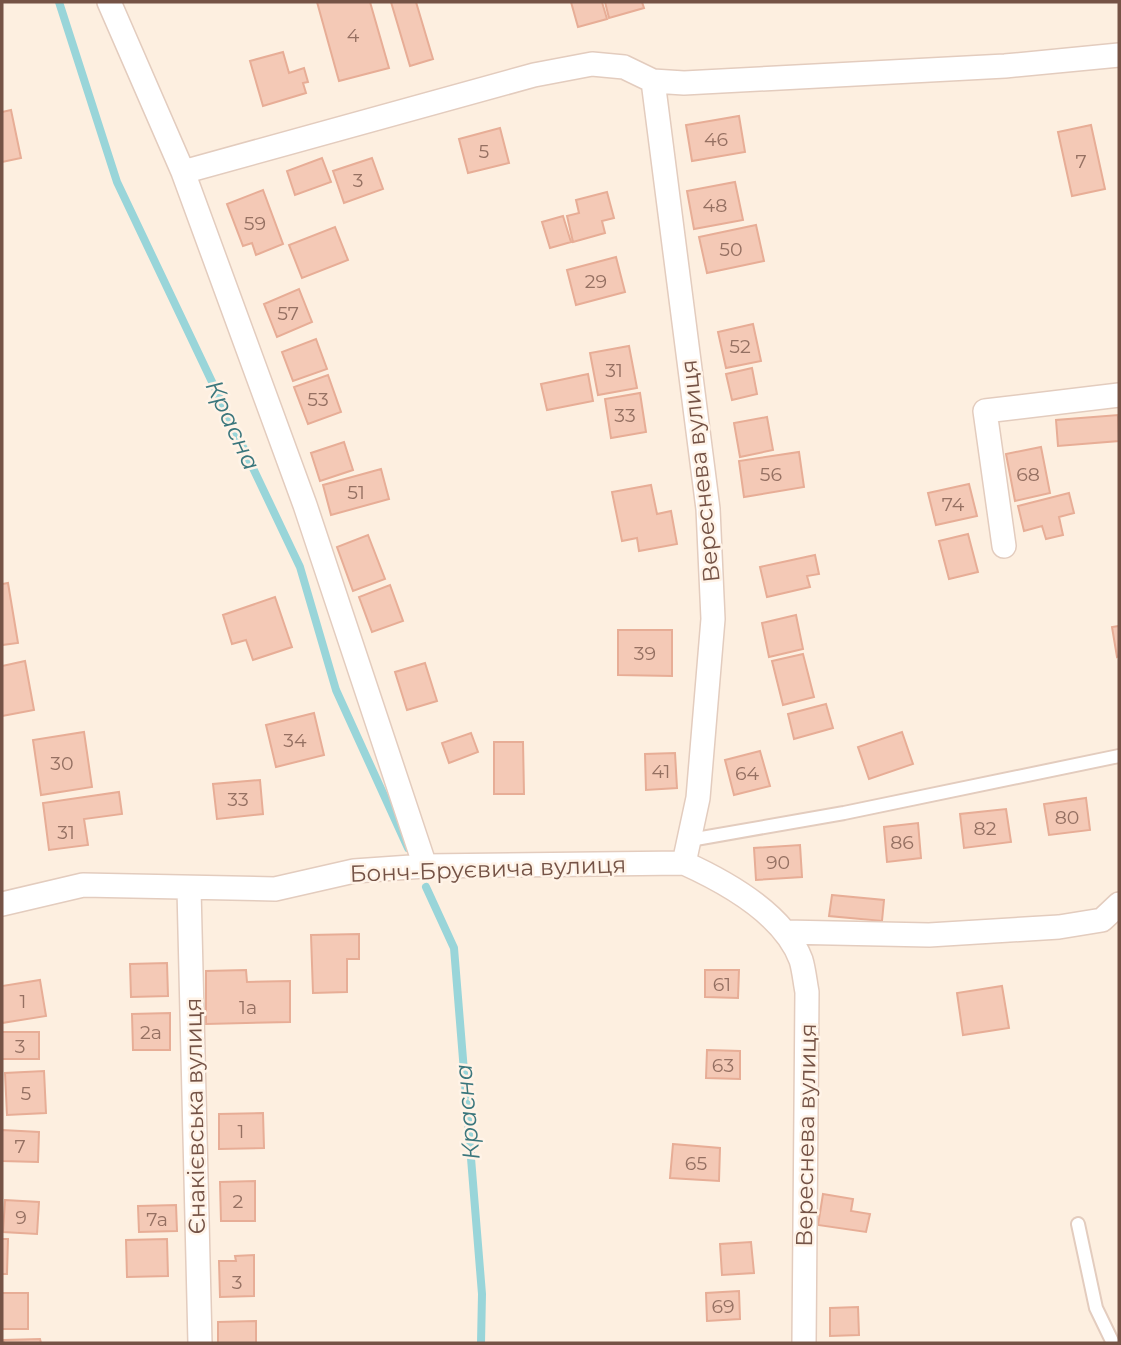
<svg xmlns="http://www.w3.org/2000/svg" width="1121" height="1345" font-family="Montserrat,sans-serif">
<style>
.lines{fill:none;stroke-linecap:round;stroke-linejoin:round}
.stream{stroke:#99d5d9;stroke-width:8}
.building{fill:#f4c9b6;stroke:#e7ad96;stroke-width:2}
.service-casing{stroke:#e3ccbe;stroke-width:16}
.minor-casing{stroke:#e3ccbe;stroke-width:26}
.service{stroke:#fff;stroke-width:12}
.minor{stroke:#fff;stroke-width:23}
.labels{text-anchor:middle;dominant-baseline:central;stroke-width:5;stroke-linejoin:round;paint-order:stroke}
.number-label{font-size:19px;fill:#957062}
.street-label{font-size:23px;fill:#755346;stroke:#fff3e7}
.water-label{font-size:24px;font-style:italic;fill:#3a767c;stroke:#fff3e7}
</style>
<rect width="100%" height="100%" fill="#fdefe0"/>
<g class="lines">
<path class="stream" d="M59 2 117 182 300 567 336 690 408 848
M426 887 454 948 482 1294 481 1343"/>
</g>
<path class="building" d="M317 2H370L389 68 339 81Z
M391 2H416L433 59 410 66Z
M571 2H602L607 19 578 27Z
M605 2H642L644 8 609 18Z
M283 52 289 73 304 68 308 82 303 83 306 93 263 106 250 61Z
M11 110 21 158 2 162V112Z
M739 116 745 152 692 161 686 125Z
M1091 125 1105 189 1072 196 1058 132Z
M500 128 509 163 468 173 459 139Z
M322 158 331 182 295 195 287 171Z
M372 158 383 189 344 203 333 171Z
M735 182 743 220 694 229 687 191Z
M263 190 283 244 256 255 252 243 243 246 227 204Z
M607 192 614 218 602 221 605 233 573 242 567 216 579 213 576 200Z
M563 216 571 242 550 248 542 222Z
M756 225 764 261 707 273 699 237Z
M335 227 348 260 302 278 289 245Z
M616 257 625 292 576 305 567 270Z
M299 289 312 322 277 337 264 304Z
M753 324 761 361 726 368 718 332Z
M316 339 327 369 293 381 282 352Z
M629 346 637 388 598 395 590 353Z
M752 368 757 394 732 400 726 374Z
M588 374 593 401 547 410 541 384Z
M328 375 341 412 308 424 294 387Z
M640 393 646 432 611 438 605 399Z
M1118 415 1119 441 1058 446 1056 420Z
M767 417 773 450 740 457 734 423Z
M344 442 353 470 320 481 311 453Z
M1041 447 1050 493 1015 501 1006 454Z
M799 452 804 487 744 497 739 461Z
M381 469 389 499 331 515 323 485Z
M969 484 977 516 936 525 928 493Z
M651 485 657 514 671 511 677 544 639 551 637 538 622 541 612 492Z
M1069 493 1074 513 1059 517 1063 535 1046 539 1042 526 1024 531 1018 506Z
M968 534 978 572 949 579 939 541Z
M368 535 385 579 353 591 337 547Z
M815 555 819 574 807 576 810 587 767 597 760 567Z
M8 583 18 643 2 645V584Z
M390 585 403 621 372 632 359 597Z
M275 597 292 647 253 660 246 640 232 644 223 615Z
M796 615 803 649 769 657 762 623Z
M1119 626V656L1117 657 1112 627Z
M618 630H672V676L618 675Z
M803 654 814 697 783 705 772 661Z
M25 661 34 710 2 716V666Z
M425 663 437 701 407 710 395 672Z
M826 704 833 728 794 739 788 714Z
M314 713 324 755 276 767 266 725Z
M84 732 92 787 41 795 33 740Z
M902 732 913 764 869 779 858 747Z
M471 733 478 752 449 763 442 743Z
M494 742H523L524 794H494Z
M760 751 770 786 734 795 725 760Z
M675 753 677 788 646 790 645 754Z
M260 780 263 814 217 819 213 784Z
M119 792 122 814 84 819 88 845 49 850 43 803Z
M1086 798 1090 830 1049 835 1044 804Z
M1006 809 1011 842 964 848 960 814Z
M918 823 921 858 887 862 884 827Z
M800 845 802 877 756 880 754 848Z
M832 895 884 900 882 921 829 916Z
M359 934V959H347V992L313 993 311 935Z
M167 963 168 996 131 997 130 964Z
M246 970 247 982 290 981V1022L206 1024V971Z
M705 970H739L738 998 705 997Z
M40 980 46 1016 2 1023V986Z
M1002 986 1009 1028 963 1035 957 993Z
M170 1013V1050H133L132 1014Z
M2 1032H39V1059H2Z
M707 1050 740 1051V1079L706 1078Z
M44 1071 46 1113 7 1115 5 1073Z
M263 1113 264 1148 219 1149V1114Z
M2 1130 39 1132 38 1162 2 1161Z
M673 1144 720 1148 719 1181 670 1178Z
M255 1181V1221H221L220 1182Z
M823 1194 853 1199 851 1211 870 1214 866 1232 818 1225Z
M5 1200 39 1202 37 1234 3 1232Z
M176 1205 177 1231 139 1232 138 1206Z
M2 1239H8L7 1274H2Z
M167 1239 168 1276 127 1277 126 1240Z
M751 1242 754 1273 722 1275 720 1244Z
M254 1255V1296L220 1297 219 1261H236L235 1256Z
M739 1291 740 1319 707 1321 706 1293Z
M2 1293H28V1329H2Z
M858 1307 859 1335 830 1336V1308Z
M256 1321V1343H218V1322Z
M40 1339 41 1343H4V1340Z"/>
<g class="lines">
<defs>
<path id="service" d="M690 840 844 813 1119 756
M1078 1224 1096 1308 1113 1343"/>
<path id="minor" d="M109 2 183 172 305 505 425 866
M653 81 708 509 713 619 698 798 684 863C726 882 784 914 801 960 804 970 805 982 807 992L804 1343
M183 172 534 75 592 64 624 67 653 81 684 83 1005 66 1119 55
M1004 546 985 411 1119 395
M189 889 200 1343
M2 904 83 885 275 889 354 871 425 866 684 863
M785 932 929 935 1059 927 1102 920 1119 904"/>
</defs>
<use href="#service" class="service-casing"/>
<use href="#minor" class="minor-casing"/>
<use href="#service" class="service"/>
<use href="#minor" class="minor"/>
</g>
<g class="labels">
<g class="number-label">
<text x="353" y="35">4</text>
<text x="716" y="139">46</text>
<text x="484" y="151">5</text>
<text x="1081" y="161">7</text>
<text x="358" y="180">3</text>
<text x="715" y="205">48</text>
<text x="255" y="223">59</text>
<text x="731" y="249">50</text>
<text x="596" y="281">29</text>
<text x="288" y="313">57</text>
<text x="740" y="346">52</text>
<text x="614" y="370">31</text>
<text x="318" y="399">53</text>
<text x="625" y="415">33</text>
<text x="771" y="474">56</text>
<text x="1028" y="474">68</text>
<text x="356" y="492">51</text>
<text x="953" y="504">74</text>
<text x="645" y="653">39</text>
<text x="295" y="740">34</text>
<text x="62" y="763">30</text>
<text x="661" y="771">41</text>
<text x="747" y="773">64</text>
<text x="238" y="799">33</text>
<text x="1067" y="817">80</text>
<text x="985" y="828">82</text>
<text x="66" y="832">31</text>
<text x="902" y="842">86</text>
<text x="778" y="862">90</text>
<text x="722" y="984">61</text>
<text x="23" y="1001">1</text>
<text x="248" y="1007">1а</text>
<text x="151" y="1032">2а</text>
<text x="20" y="1046">3</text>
<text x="723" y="1065">63</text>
<text x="26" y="1093">5</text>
<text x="241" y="1131">1</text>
<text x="20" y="1146">7</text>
<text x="696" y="1163">65</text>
<text x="238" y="1201">2</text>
<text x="21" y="1217">9</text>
<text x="157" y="1219">7а</text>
<text x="237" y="1282">3</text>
<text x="723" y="1306">69</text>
</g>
<g class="street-label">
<text transform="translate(700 471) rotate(-96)">Вереснева вулиця</text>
<text transform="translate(488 869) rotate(-2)">Бонч-Бруєвича вулиця</text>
<text transform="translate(195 1116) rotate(-91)">Єнакієвська вулиця</text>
<text transform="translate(806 1135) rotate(-89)">Вереснева вулиця</text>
</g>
<g class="water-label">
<text transform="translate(233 425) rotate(65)">Красна</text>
<text transform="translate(467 1112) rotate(-95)">Красна</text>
</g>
</g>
<rect width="1121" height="1345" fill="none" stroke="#755346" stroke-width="7"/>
</svg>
